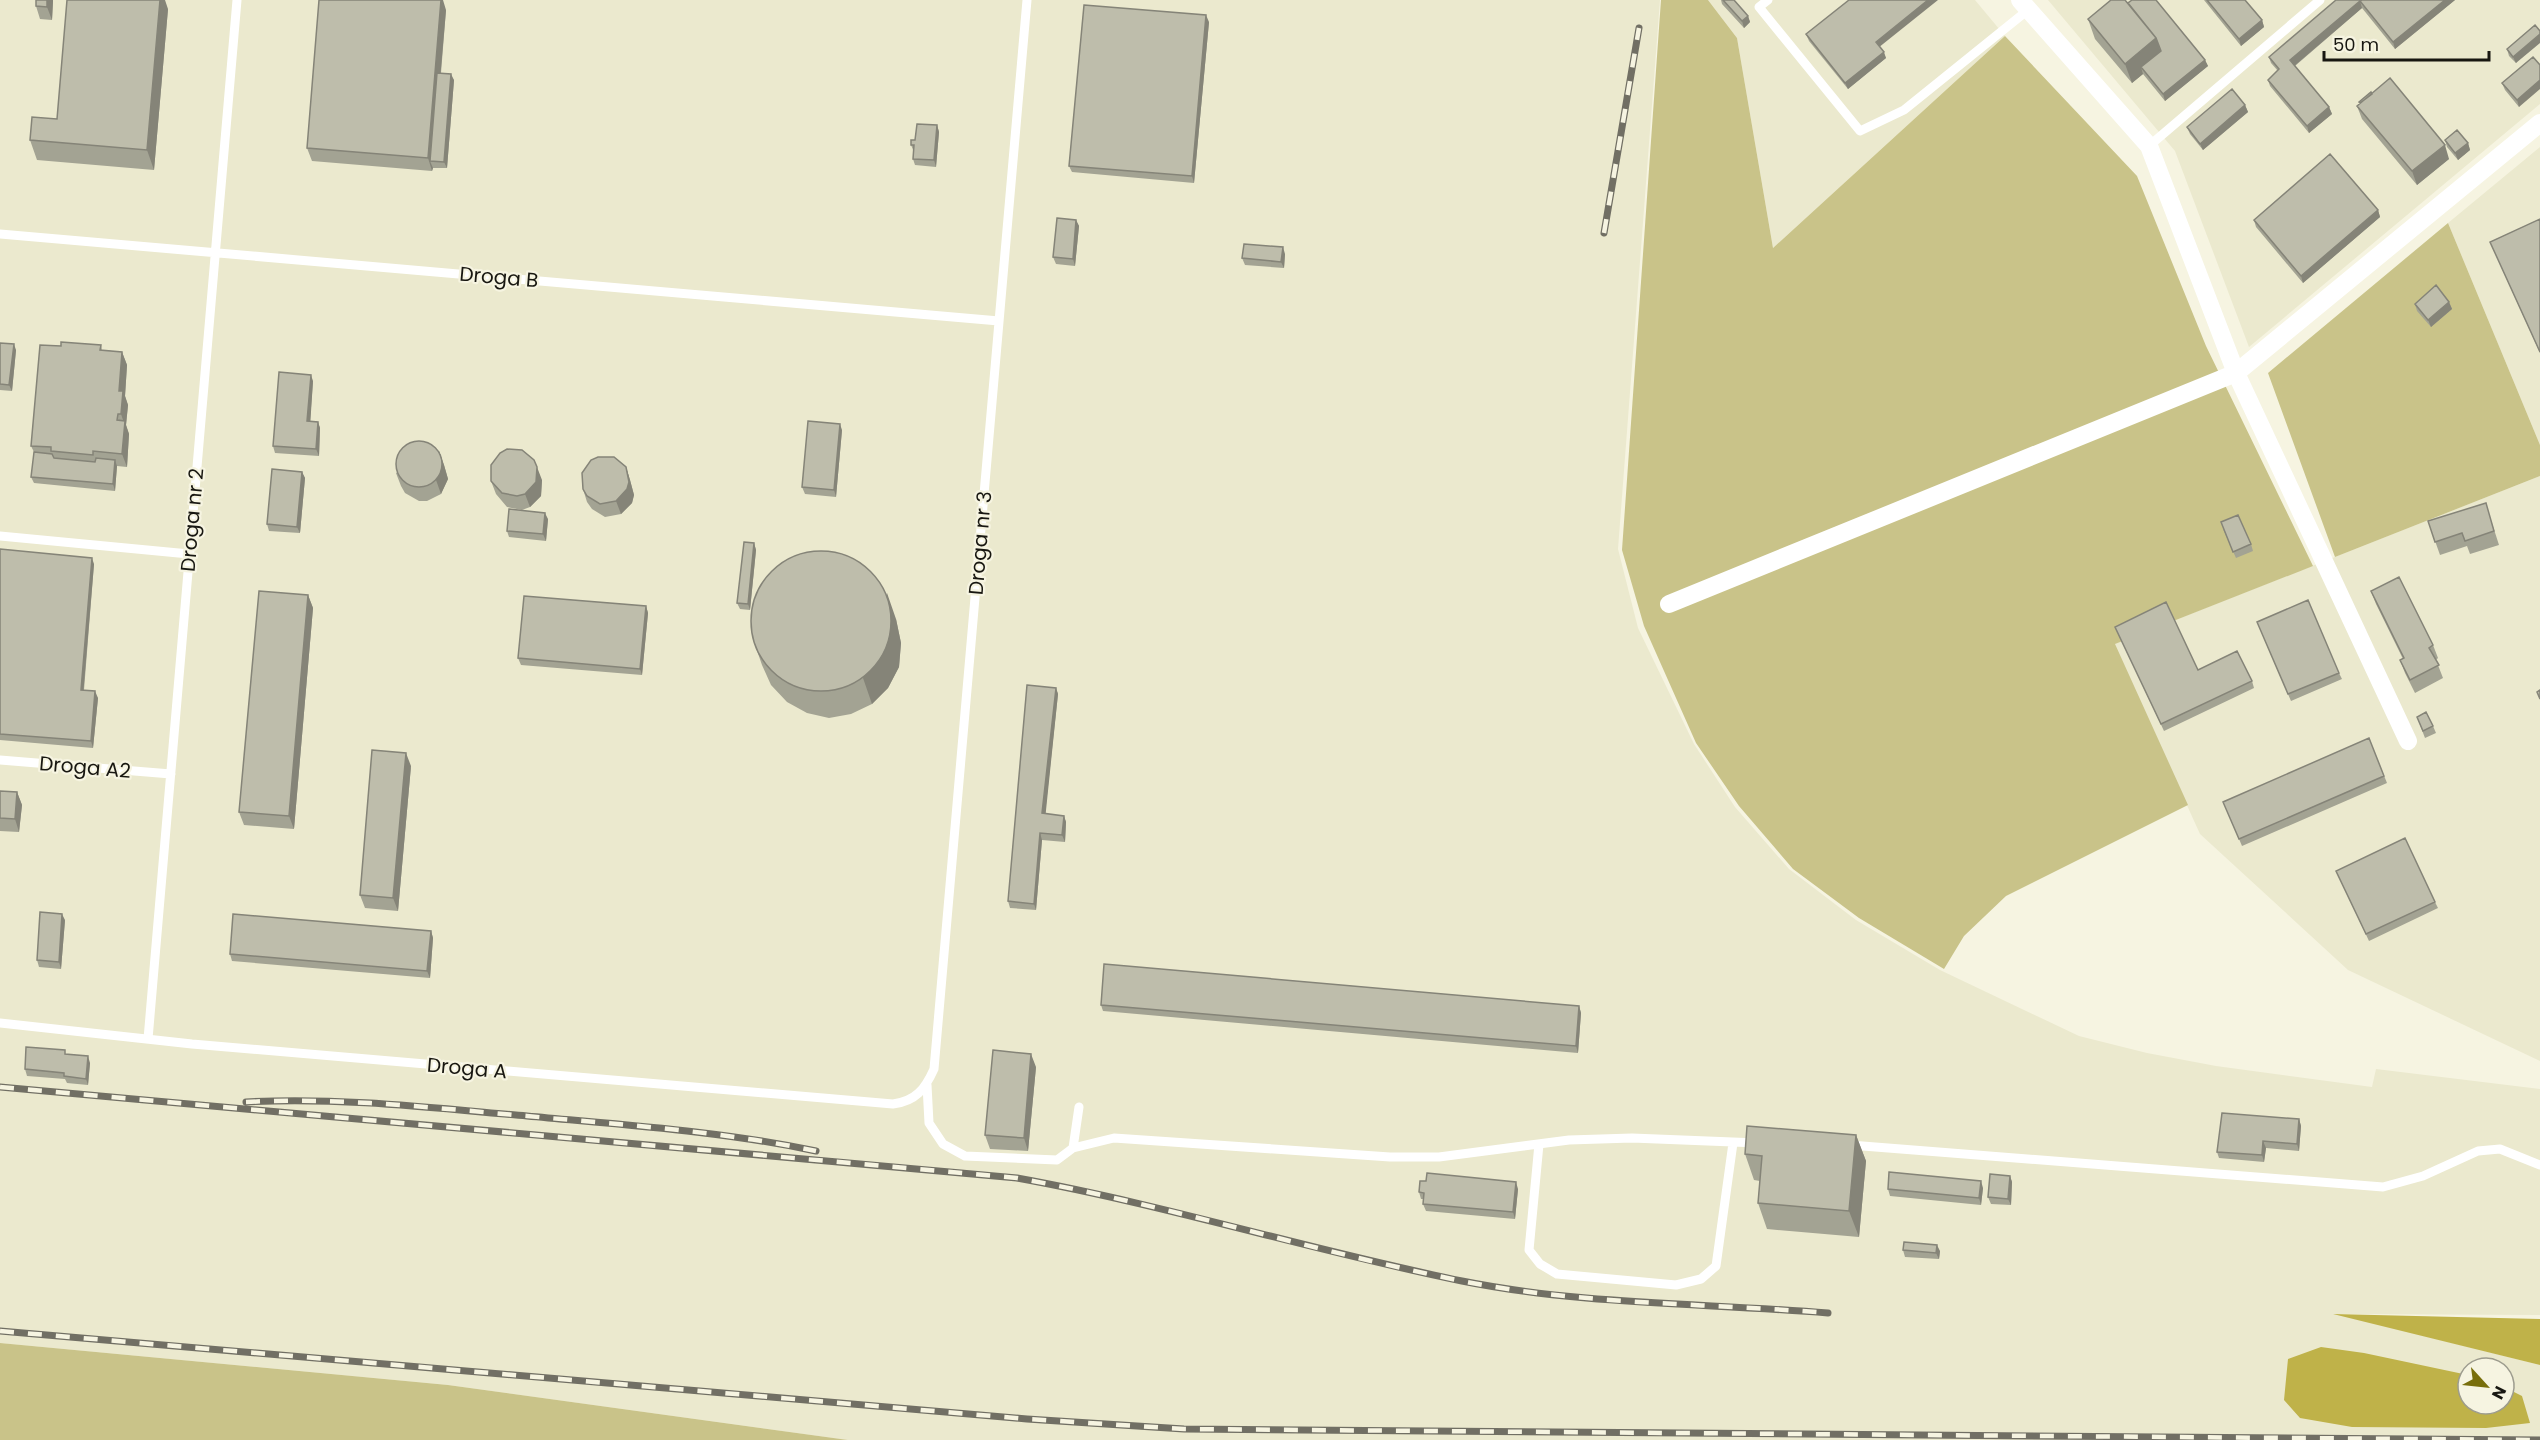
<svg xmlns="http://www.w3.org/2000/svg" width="2540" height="1440" font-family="Poppins,sans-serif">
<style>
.built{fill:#ebe9ce;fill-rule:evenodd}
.green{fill:#c9c389}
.forest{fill:#bfb249}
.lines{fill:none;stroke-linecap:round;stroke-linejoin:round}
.service{stroke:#fff;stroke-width:9}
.minor{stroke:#fff;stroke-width:18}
.rail-casing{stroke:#716f64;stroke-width:7}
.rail{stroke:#f6f4e1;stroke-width:4.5;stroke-dasharray:14;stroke-linecap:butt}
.wall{fill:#a3a393}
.shaded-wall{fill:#858478}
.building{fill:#bebdab;stroke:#858478;stroke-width:1.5}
.labels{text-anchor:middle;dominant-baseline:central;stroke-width:4.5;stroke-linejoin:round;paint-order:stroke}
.street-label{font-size:20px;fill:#181711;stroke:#f6f4e1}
</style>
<rect width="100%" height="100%" fill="#f6f4e1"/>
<path class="built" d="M0 0H1660L1618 549 1638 628 1694 744 1735 807 1789 869 1856 920 1940 970 2079 1036 2147 1053 2216 1066 2372 1087 2376 1069 2540 1089V1315L2337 1314 2540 1365V1440H848L448 1385 0 1343ZM2468 1368H2504V1404H2468Z
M1708 0H1975L2005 36 1773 248 1737 38Z
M2048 0H2540V104L2249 347 2175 151Z
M2540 147V445L2448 223Z
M2540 476V1061L2348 970 2200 834 2114 644Z"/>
<path class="green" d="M1661 0H1708L1737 38 1773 248 2005 36 2137 176 2206 346 2313 566 2115 644 2188 805 2006 896 1964 936 1944 969 1859 918 1793 869 1739 806 1696 743 1644 626 1622 550Z
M2448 223 2540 445V476L2335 557 2268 373Z
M0 1343 448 1385 848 1440H0Z"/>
<path class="forest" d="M2333 1314 2540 1319V1365Z
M2321 1347 2364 1353 2468 1375V1404H2504V1387L2522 1396 2530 1423 2486 1428 2352 1427 2300 1418 2284 1400 2288 1359Z"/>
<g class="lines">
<path class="service" d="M1768 0 1759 7 1860 131 1904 110 2028 10
M2149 146 2320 0
M0 234 999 321
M0 536 189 554
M0 760 171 774
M0 1023 192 1044 893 1104C916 1101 925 1089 934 1069L1027 0
M148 1039 237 0
M927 1085 929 1123 943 1144 965 1156 1057 1160 1073 1148 1079 1107
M1539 1144 1529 1250 1540 1264 1557 1274 1676 1285 1701 1279 1716 1266 1733 1143
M1850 1145 2383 1187 2423 1176 2478 1151 2500 1149 2540 1165
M1073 1148 1114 1138 1390 1157H1439L1569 1140 1632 1138 1758 1143"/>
<path class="minor" d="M2020 0 2149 146 2236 373 2540 123
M1669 604 2236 373 2408 741"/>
<defs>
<path id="rail" d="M1604 233 1639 28
M0 1087 1017 1178C1167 1205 1313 1251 1462 1281 1582 1305 1706 1303 1828 1313
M246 1102C340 1097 434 1108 527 1116 624 1125 721 1131 816 1151
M0 1331 1027 1419 1184 1429 2540 1440"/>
</defs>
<use href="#rail" class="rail-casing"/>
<use href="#rail" class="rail"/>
</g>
<path class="wall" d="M1721 0H1734L1748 16 1750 22 1744 28 1722 4Z
M2204 0H2245L2262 20 2264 27 2241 46Z
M2455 0 2395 49 2362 8 2295 66 2329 107 2332 114 2309 133 2270 86 2268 80 2278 71 2271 63 2269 57 2360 1Z
M53 1 52 20 40 19 36 6Z
M2128 3 2205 60 2208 66 2165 101 2143 74 2132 83 2095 39 2088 19Z
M168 9 154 170 37 160 30 140 57 119Z
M446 10 441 73 454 80 447 168H433L432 171 312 161 307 148Z
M1209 22 1194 183 1072 172 1069 166Z
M2535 25 2516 63 2509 56 2507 49Z
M1806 34 1880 47 1886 58 1848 89 1809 41Z
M2533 57 2519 107 2505 90 2502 83Z
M2245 105 2248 112 2203 150 2190 134 2187 127Z
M2357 106 2449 159 2417 185 2362 119Z
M937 125 939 132 936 167 915 165 913 159 914 152 911 145 915 140Z
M2445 140 2468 143 2470 150 2458 160 2447 147Z
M2378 210 2380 217 2303 283 2256 227 2254 220Z
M2540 219V353L2490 242Z
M1076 220 1079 226 1075 266 1056 264 1053 257Z
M1285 254 1284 268 1245 265 1242 258Z
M2449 302 2452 309 2431 327 2417 311 2415 304Z
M0 343 16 350 12 391 0 390Z
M101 345 102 350 122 352 127 365 125 396 128 405 126 425 129 434 127 467 117 466 115 491 34 483 31 477 34 452 31 446 61 346Z
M313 381 310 421 318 422 320 428 319 456 275 453 273 446Z
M842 430 836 497 805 494 802 487Z
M439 451 444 465 448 479 441 494 427 501H419L405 493 401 486 396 473Z
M626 467 630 480 634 495 632 503 621 514 605 517 592 509 587 502 583 489Z
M302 472 305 478 300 533 269 531 267 524Z
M542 480 541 496 530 507 522 510 507 507 496 494 491 481Z
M2490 517 2499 545 2470 554 2467 546 2440 555 2428 521Z
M548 519 546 541 509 537 507 531Z
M2223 529 2251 544 2253 551 2236 558Z
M754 543 756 550 750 610 740 609 737 603Z
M0 549 94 564 84 690 98 698 93 748 0 740Z
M2371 591 2433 645 2438 658 2436 660 2443 678 2415 693 2405 673 2400 660 2403 659 2376 604Z
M308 595 313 608 294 829 244 825 239 812Z
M646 606 648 613 642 675 521 665 518 658Z
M896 619 901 643 899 667 888 688 872 704 851 714 829 718 807 713 787 702 771 685 762 665 753 639Z
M2115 627 2198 670 2252 681 2254 688 2164 731Z
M2260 629 2339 673 2342 679 2291 701Z
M1056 688 1058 694 1045 814 1064 816 1066 822 1065 842 1042 840 1036 910 1010 908 1008 901Z
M2417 717 2433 726 2436 733 2425 738Z
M2369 738 2387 783 2242 846 2226 808Z
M411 766 398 911 365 908 360 895Z
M0 791 17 792 22 805 19 832 0 831Z
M2336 871 2435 902 2438 908 2369 941Z
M65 920 61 969 39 967 37 960Z
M431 931 433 938 430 978 232 961 230 954Z
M1101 1005 1579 1006 1581 1013 1578 1053 1103 1011Z
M67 1055 90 1063 88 1085 67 1083 65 1079 27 1076 25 1069Z
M1036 1067 1028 1151 990 1149 985 1135Z
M2299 1119 2301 1126 2299 1151 2266 1148 2264 1162 2219 1158 2217 1152Z
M1856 1135 1866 1161 1859 1237 1767 1229 1758 1203 1760 1181 1754 1180 1745 1154Z
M2010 1176 2012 1182 2011 1205 1991 1204 1988 1197Z
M1983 1188 1981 1205 1890 1196 1888 1189Z
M1518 1189 1515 1219 1426 1211 1423 1204 1424 1199H1421L1419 1192Z
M1903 1250 1940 1251 1939 1259 1905 1257Z"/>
<path class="shaded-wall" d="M47 0H53V1L52 20 47 7Z
M160 0H165L168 9 154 170 147 150Z
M441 0H443L446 10 433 161H430L433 168 432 171 428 158Z
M1928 0H1938L1878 48 1876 42Z
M2445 0H2455L2395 49 2393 42Z
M2360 1 2362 8 2293 67 2290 60Z
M1206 15 1209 22 1194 183 1192 176Z
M1748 16 1750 22 1744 28 1742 21Z
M2262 20 2264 27 2241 46 2239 39Z
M2540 34V43L2516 63 2513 57Z
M2156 38 2163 58 2141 67 2143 74 2132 83 2125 64Z
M1884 52 1886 58 1848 89 1845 83Z
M2205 60 2208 66 2165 101 2163 94Z
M451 74 454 80 447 168 444 162Z
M2540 80V89L2519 107 2517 100Z
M2245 105 2248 112 2203 150 2200 144Z
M2329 107 2332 114 2309 133 2307 126Z
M937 125 939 132 936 167 934 160Z
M2468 143 2470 150 2458 160 2455 153Z
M2445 145 2449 159 2417 185 2412 171Z
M2378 210 2380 217 2303 283 2301 276Z
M1076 220 1079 226 1075 266 1073 259Z
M1283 247 1285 254 1284 268 1281 262Z
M2449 302 2452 309 2431 327 2428 320Z
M14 344 16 350 12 391 9 385Z
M122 352 127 365 125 396 128 405 126 425 129 434 127 467 122 454 124 423 121 414 119 391Z
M311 375 313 381 310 427 307 421Z
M318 422 320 428 319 456 316 449Z
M840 424 842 430 836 497 834 490Z
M439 451 444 465 448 479 441 494 436 480Z
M115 460 117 466 115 491 113 484Z
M537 467 542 480 541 496 530 507 525 494Z
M626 467 630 480 634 495 632 503 621 514 616 501Z
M302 472 305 478 300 533 297 527Z
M545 513 548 519 546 541 543 534Z
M754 543 756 550 750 610 748 604Z
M92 558 94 564 83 696 81 690Z
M887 593 896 619 901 643 899 667 888 688 872 704 863 678Z
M308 595 313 608 294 829 289 816Z
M646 606 648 613 642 675 640 669Z
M1056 688 1058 694 1045 820 1042 813Z
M95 691 98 698 93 748 91 741Z
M406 753 411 766 398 911 393 898Z
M17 792 22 805 19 832 15 819Z
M1064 816 1066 822 1065 842 1062 835Z
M1040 833 1042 840 1036 910 1034 904Z
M62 914 65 920 61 969 59 962Z
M431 931 433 938 430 978 427 971Z
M1579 1006 1581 1013 1578 1053 1576 1046Z
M1031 1054 1036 1067 1028 1151 1024 1138Z
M88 1056 90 1063 88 1085 86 1079Z
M2299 1119 2301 1126 2299 1151 2297 1144Z
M1856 1135 1866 1161 1859 1237 1849 1211Z
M2263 1141 2266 1148 2264 1162 2262 1155Z
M2010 1176 2012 1182 2011 1205 2008 1199Z
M1981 1181 1983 1188 1981 1205 1979 1198Z
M1516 1182 1518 1189 1515 1219 1513 1212Z
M1937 1245 1940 1251 1939 1259 1936 1253Z"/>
<path class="building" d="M36 0H47V7L36 6Z
M67 0H160L147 150 30 140 32 117 57 119Z
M319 0H441L428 158 307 148Z
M1723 0H1734L1748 16 1742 21Z
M1849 0H1928L1876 42 1884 52 1845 83 1806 34Z
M2111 0H2125L2156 38 2125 64 2088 19Z
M2132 0H2156L2205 60 2163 94 2141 67 2161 51 2156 38 2128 3Z
M2207 0H2245L2262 20 2239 39Z
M2336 0H2359L2360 1 2362 0H2445L2393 42 2360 1 2290 60 2329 107 2307 126 2268 80 2279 69 2269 57Z
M1084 5 1206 15 1192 176 1069 166Z
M2535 25 2540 31V34L2513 57 2507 49Z
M2533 57 2540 65V80L2517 100 2502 83Z
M437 73 451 74 444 162 430 161Z
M2390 78 2445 145 2412 171 2357 106Z
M2232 89 2245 105 2200 144 2187 127Z
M2371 92 2372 94 2360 103 2359 102Z
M917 124 937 125 934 160 913 159 914 145H911V140H915Z
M2457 130 2468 143 2455 153 2445 140Z
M2330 154 2378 210 2301 276 2254 220Z
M1057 218 1076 220 1073 259 1053 257Z
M2540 219V352L2490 242Z
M1244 244 1283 247 1281 262 1242 258Z
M2436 285 2449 302 2428 320 2415 304Z
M61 342 101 345 100 350 122 352 119 391H123L121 414H118L117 420 125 421 122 454 93 451V455L51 451V447L31 446 40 345 61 346Z
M0 343 14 344 9 385 0 384Z
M279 372 311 375 307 421 318 422 316 449 273 446Z
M808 421 840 424 834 490 802 487Z
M396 464a23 23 0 1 1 46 0a23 23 0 1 1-46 0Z
M507 449 522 450 534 460 537 467 536 482 525 494 517 496 502 493 491 481V465L500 453Z
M34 452 52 454 54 458 95 462 96 458 115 460 113 484 31 477Z
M598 457H614L626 467 629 482 627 489 616 501 600 504 587 496 583 489 582 473 591 460Z
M272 469 302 472 297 527 267 524Z
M2486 503 2494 531 2465 541 2462 533 2435 542 2428 521Z
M509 509 545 513 543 534 507 531Z
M2238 515 2251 544 2233 552 2221 522Z
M744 542 754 543 748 604 737 603Z
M0 549 92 558 81 690 95 691 91 741 0 734Z
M751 621a70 70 0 1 1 140 0a70 70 0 1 1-140 0Z
M2399 577 2433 645 2429 648 2439 665 2410 680 2400 660 2404 658 2401 652 2371 591Z
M259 591 308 595 289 816 239 812Z
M524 596 646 606 640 669 518 658Z
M2308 600 2339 673 2288 694 2257 622Z
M2166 602 2198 670 2237 651 2252 681 2161 724 2115 627Z
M1027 685 1056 688 1042 813 1064 816 1062 835 1040 833 1034 904 1008 901Z
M2540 690V699L2537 692Z
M2426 712 2433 726 2423 731 2417 717Z
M2369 738 2384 776 2239 839 2223 802Z
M372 750 406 753 393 898 360 895Z
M0 791 17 792 15 819 0 818Z
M2405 838 2435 902 2366 934 2336 871Z
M40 912 62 914 59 962 37 960Z
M233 914 431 931 427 971 230 954Z
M1104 964 1579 1006 1576 1046 1101 1005Z
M26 1047 65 1050V1054L88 1056 86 1079 64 1076V1073L25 1069Z
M993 1050 1031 1054 1024 1138 985 1135Z
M2222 1113 2299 1119 2297 1144 2263 1141 2262 1155 2217 1152Z
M1747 1126 1856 1135 1849 1211 1758 1203 1762 1156 1745 1154Z
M1889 1172 1981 1181 1979 1198 1888 1189Z
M1427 1173 1516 1182 1513 1212 1423 1204 1424 1193 1419 1192 1420 1181H1426Z
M1990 1174 2010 1176 2008 1199 1988 1197Z
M1904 1242 1937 1245 1936 1253 1903 1250Z"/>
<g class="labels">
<g class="street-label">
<text transform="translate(499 277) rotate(5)">Droga B</text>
<text transform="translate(192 520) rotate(-85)">Droga nr 2</text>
<text transform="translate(980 543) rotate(-85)">Droga nr 3</text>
<text transform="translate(85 767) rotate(5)">Droga A2</text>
<text transform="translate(467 1068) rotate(5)">Droga A</text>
</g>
</g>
<g transform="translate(2486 1386) rotate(117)"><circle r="28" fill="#f6f4e1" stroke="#9d9c8e" stroke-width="1.5"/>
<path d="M0-4.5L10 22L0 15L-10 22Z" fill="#786e0b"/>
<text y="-9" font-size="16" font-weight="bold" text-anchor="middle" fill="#181711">N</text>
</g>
<path d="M2324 51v9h165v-9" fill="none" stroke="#181711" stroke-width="3"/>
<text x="2333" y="51" font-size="18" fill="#181711" stroke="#f6f4e1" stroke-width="4.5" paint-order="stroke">50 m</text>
</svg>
